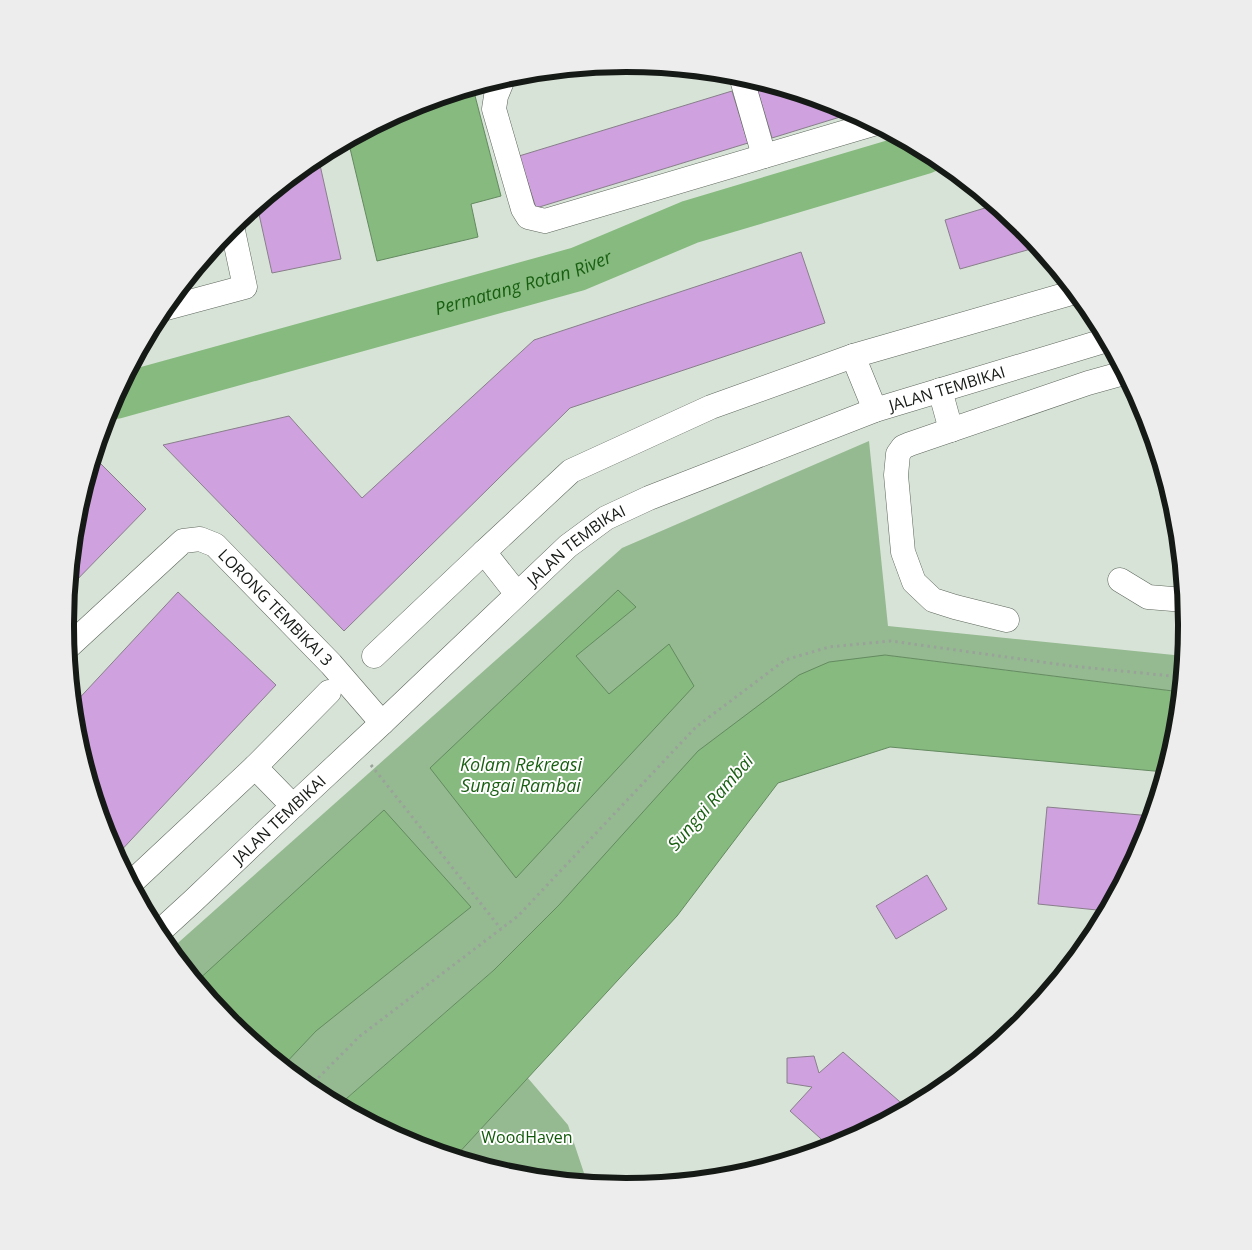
<svg xmlns="http://www.w3.org/2000/svg" width="1252" height="1250" font-family="'Open Sans',sans-serif">
<style>
.green{fill:#95ba91}
.water{fill:#86ba7f;stroke:#648a60}
.lines{fill:none;stroke-linecap:round;stroke-linejoin:round}
.river{stroke:#86ba7f;stroke-width:44}
.building{fill:#cfa1df;stroke:#887f8b}
.minor-casing{stroke:#5d675c;stroke-width:25}
.path{stroke:#9aa399;stroke-width:3;stroke-dasharray:2.5 4;stroke-linecap:butt}
.minor{stroke:#fff;stroke-width:24}
.labels{text-anchor:middle;dominant-baseline:central;stroke-width:4;stroke-linejoin:round;paint-order:stroke}
.street-label{font-size:16px;fill:#161a16;stroke:#fff}
.park-label{font-size:16px;fill:#105908;stroke:#fff}
.water-label{font-size:18px;font-style:italic;fill:#195f12;stroke:#fff}
.rim{fill:none;stroke:#161a16;stroke-width:6}
</style>
<rect width="100%" height="100%" fill="#d8e3d7"/>
<path class="green" d="M869 441 888 626 1184 656 1181 692 885 655 559 905 494 970 339 1105 314 1091 229 1022 170 950 622 548Z
M527 1077 568 1125 587 1182 516 1175 455 1157Z"/>
<path class="water" d="M473 88 501 196 471 204 478 237 377 261 348 140 411 106Z
M618 590 636 607 576 656 609 694 669 644 694 686 516 878 430 768Z
M885 655 1181 692 1176 735 1165 772 890 747 778 783 677 916 455 1157 411 1143 339 1105 494 970 559 905 698 751 799 675 829 662Z
M384 810 471 907 316 1031 283 1066 229 1022 196 982Z"/>
<g class="lines">
<path class="river" id="s1" d="M115 397 578 269 690 222 925 152"/>
</g>
<path class="building" d="M763 83 841 107 853 113 772 138 756 85Z
M732 91 748 143 536 208 519 156Z
M318 156 341 259 272 273 257 205Z
M995 205 1023 228 1038 247 960 269 945 220Z
M801 252 825 323 570 408 344 631 163 445 289 416 362 498 534 340Z
M96 459 146 509 68 589 76 515 92 463Z
M178 592 276 685 116 856 107 840 75 734 73 705Z
M1047 807 1152 816 1144 840 1107 911 1038 904Z
M927 875 947 909 896 939 876 906Z
M843 1052 907 1108 841 1144 830 1147 790 1111 812 1087 787 1083V1058L814 1056 819 1073Z"/>
<g class="lines">
<defs>
<g id="minor">
<path d="M741 76 764 156"/>
<path d="M503 79 496 96 494 109 523 209 528 217 545 221 873 124"/>
<path d="M163 309 245 287 232 226"/>
<path d="M853 356 875 410"/>
<path d="M940 390 951 430"/>
<path d="M1120 580 1148 597 1185 600"/>
<path d="M517 594 484 552 571 471 711 407 853 356 1075 292"/>
<path d="M1007 620 955 607 933 600 914 582 903 552 896 475 898 454 903 447 910 444 1088 383 1124 373"/>
<path id="s2" d="M67 648 183 541 200 539 215 545 331 664 382 723"/>
<path d="M374 656 484 552"/>
<path d="M255 767 293 806"/>
<path d="M131 883 255 767 329 692"/>
<path id="s3" d="M158 933 193 901 293 806 382 723 568 546 606 518 649 498 875 410 1107 340"/>
</g>
</defs>
<use href="#minor" class="minor-casing"/>
<path class="path" d="M371 765 501 929
M309 1087 360 1036 518 916 696 727 785 660 829 647 891 641 1071 666 1182 677"/>
<use href="#minor" class="minor"/>
</g>
<g class="labels">
<g class="street-label">
<text stroke="none"><textPath href="#s3" startOffset="976">JALAN TEMBIKAI</textPath></text>
<text stroke="none"><textPath href="#s3" startOffset="571">JALAN TEMBIKAI</textPath></text>
<text stroke="none"><textPath href="#s2" startOffset="278">LORONG TEMBIKAI 3</textPath></text>
<text stroke="none"><textPath href="#s3" startOffset="166">JALAN TEMBIKAI</textPath></text>
</g>
<g class="park-label">
<text x="527" y="1137">WoodHaven</text>
</g>
<g class="water-label">
<text stroke="none"><textPath href="#s1" startOffset="424">Permatang Rotan River</textPath></text>
<text x="521" y="764">Kolam Rekreasi<tspan x="521" dy="21">Sungai Rambai</tspan></text>
<text transform="translate(710 802) rotate(-49)">Sungai Rambai</text>
</g>
</g>
<path d="M0 0H1252V1250H0ZM626 72H626A552 552 0 0 1 1178 624V626A552 552 0 0 1 626 1178H626A552 552 0 0 1 74 626V624A552 552 0 0 1 626 72Z" fill="#ecedec" fill-rule="evenodd"/>
<path class="rim" d="M626 72H626A552 552 0 0 1 1178 624V626A552 552 0 0 1 626 1178H626A552 552 0 0 1 74 626V624A552 552 0 0 1 626 72Z"/>
</svg>
